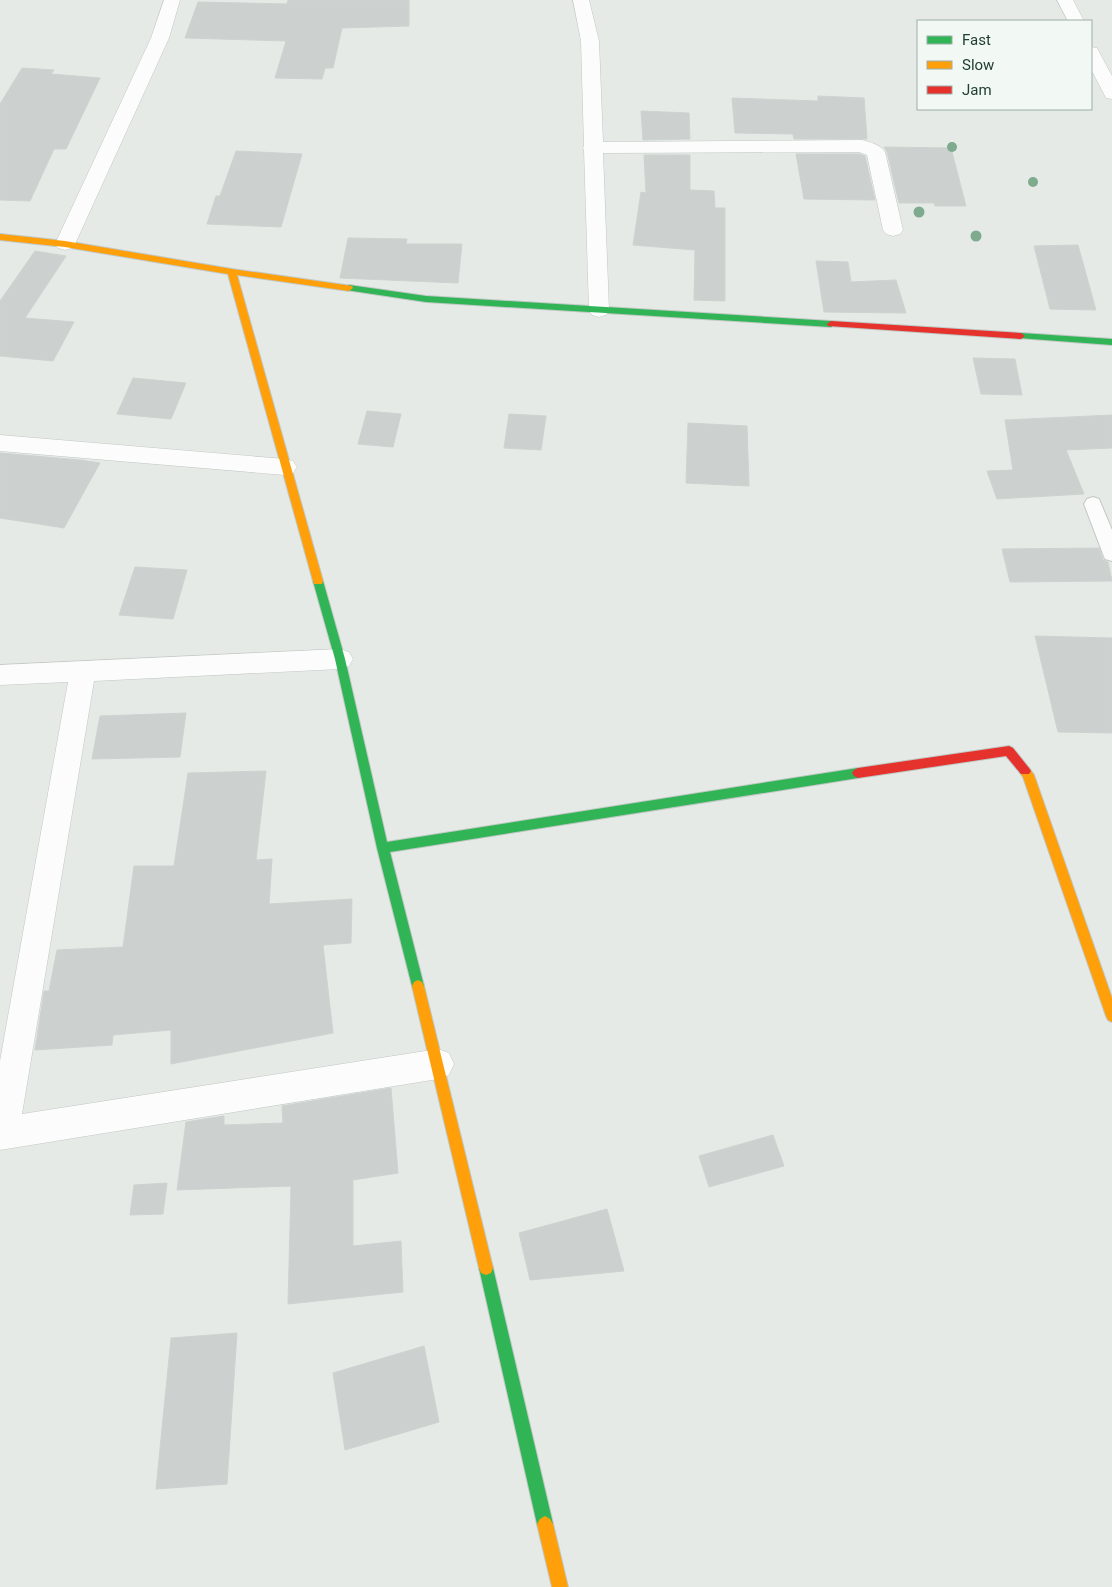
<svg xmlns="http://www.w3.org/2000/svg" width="1112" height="1587" font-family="Roboto,sans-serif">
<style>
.building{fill:#ccd1cf;stroke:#cdd3d0}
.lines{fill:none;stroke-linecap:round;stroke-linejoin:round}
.lane-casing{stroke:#c2c7c4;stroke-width:2}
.street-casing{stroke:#c2c7c4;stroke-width:1}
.fast-casing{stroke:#c0c8c4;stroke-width:2}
.slow-casing{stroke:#c0c8c4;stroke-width:2}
.jam-casing{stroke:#c0c8c4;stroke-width:2}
.lane{fill:#fbfcfb;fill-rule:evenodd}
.street{fill:#fbfcfb;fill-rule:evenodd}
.fast{fill:#30b455;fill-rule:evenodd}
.slow{fill:#ff9f0a;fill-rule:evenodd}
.jam{fill:#e5322d;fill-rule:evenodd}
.tree{fill:#7eab8e}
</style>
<rect width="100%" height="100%" fill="#e5eae7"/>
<path class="building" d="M288 0H409V26L342 28 333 68H325L322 79 275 78 286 41 185 38 198 2 287 4Z
M22 68 54 70 51 74 100 78 66 149H54L30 201 0 200V104Z
M818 96 864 98 867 139H794L793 134 735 133 732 98 818 101Z
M641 111 689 113 690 139 643 140Z
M884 147 951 148 966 206H935L934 203H899L887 152Z
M236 151 302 154 281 227 207 224 216 196H220Z
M796 154H859L865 156 875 200 804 199Z
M644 155H690V190L714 191 715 208H725V301L694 300 695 250 633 245 641 192 646 193Z
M348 238 407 239 406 244H462L458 283 340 278Z
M1078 245 1096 310 1050 309 1034 246Z
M35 251 66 256 25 318 74 322 53 361 0 356V301Z
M816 261 848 262 851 282 896 280 906 313 824 312Z
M973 358 1015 359 1022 395 981 394Z
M133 378 186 383 171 419 117 414Z
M367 411 401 414 393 447 358 444Z
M509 414 546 416 541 450 504 448Z
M1112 415V448L1066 450 1084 494 997 499 987 471 1013 470 1005 420Z
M688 423 747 426 749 486 686 483Z
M0 453 80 460 100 463 64 528 0 518Z
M1099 548 1103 560 1108 562 1112 581 1010 582 1002 549Z
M135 567 187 570 173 619 119 615Z
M1035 636 1112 638V733L1058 732Z
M186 713 180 757 92 759 100 716Z
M266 771 256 860 272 859 269 904 352 899 351 943 323 945 333 1033 171 1064V1030L113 1035 112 1045 35 1050 44 991H49L57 950 123 947 134 866H174L188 773Z
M391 1088 398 1173 353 1180V1246L401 1241 403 1292 288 1304 291 1186 177 1190 186 1122 224 1116V1125L283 1123 282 1106Z
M773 1135 784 1166 709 1187 699 1156Z
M167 1183 163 1214 130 1215 134 1185Z
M607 1209 624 1271 530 1280 519 1233Z
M237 1333 227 1484 156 1489 171 1338Z
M424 1346 439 1422 345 1450 333 1373Z"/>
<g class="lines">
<defs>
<path id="lane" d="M1093 497 1099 499 1112 530V561L1105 559 1103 554 1084 504 1087 499Z"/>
<path id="street" d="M164 0H180L169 38 75 244 72 248 65 250 58 248 55 244 151 38Z
M573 0H589L599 41 603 142 862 140C870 142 881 145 885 152L903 230 900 234 893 236 886 234 883 230 867 155 859 152 603 153 609 310 606 315 599 317 592 315 589 310 584 150 583 148 584 146 581 41Z
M1057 0H1073L1084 21H1068Z
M1091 47 1097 48 1112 76V99L1106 98 1091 69Z
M0 435 285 459 293 461 297 467 293 473 285 475 0 451Z
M340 649 349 652 353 659 349 666 340 669 94 681 22 1114 438 1049 449 1053 454 1064 449 1075 438 1079 0 1150V1061L68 682 0 685V665Z"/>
<path id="fast" d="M349 285 426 296 831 321 835 324 831 327 426 302 346 290 345 288Z
M1021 333 1112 339V345L1018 338 1017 336Z
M318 577 323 581 345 659 387 842 858 768 862 770 864 773 862 776 858 778 390 852 424 986 422 990 418 992 414 990 412 986 377 848 335 659 313 581Z
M486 1261 491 1263 493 1268 553 1524 550 1529 545 1532 540 1529 537 1524 479 1268 481 1263Z"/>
<path id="slow" d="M0 234 65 241 232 269 352 286 353 288 349 291 237 275 323 581 322 584H314L313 581 228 274 65 247 0 240Z
M1025 766 1029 768 1034 775 1112 998V1022L1108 1020 1106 1016 1023 777 1019 771 1021 768Z
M418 980 422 982 424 986 493 1268 491 1273 486 1275 481 1273 479 1268 412 986 414 982Z
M545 1516 550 1519 553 1524 568 1587H552L537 1524 540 1519Z"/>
<path id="jam" d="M831 321 1021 333 1025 336 1021 339 828 326 827 324Z
M1009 746 1013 748 1029 768 1031 771 1029 774H1021L1006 756 858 778 854 776 852 773 854 770 858 768Z"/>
</defs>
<use href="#lane" class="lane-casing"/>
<use href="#street" class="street-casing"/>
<use href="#fast" class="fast-casing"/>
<use href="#slow" class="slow-casing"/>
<use href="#jam" class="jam-casing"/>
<use href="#lane" class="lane"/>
<use href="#street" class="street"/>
<use href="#fast" class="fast"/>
<use href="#slow" class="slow"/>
<use href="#jam" class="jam"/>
</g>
<g class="tree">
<circle cx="952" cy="147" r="5"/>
<circle cx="1033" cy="182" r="5"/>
<circle cx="919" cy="212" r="5.5"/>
<circle cx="976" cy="236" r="5.5"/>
</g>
<rect x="917" y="20" width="175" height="90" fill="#f2f9f5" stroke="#9eaea9"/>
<rect x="927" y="36" width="25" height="8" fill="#30b455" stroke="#9eaea9"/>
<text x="962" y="45" font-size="15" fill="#213e36">Fast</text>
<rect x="927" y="61" width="25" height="8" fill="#ff9f0a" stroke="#9eaea9"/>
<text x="962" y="70" font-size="15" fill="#213e36">Slow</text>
<rect x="927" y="86" width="25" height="8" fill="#e5322d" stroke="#9eaea9"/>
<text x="962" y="95" font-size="15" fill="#213e36">Jam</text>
</svg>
